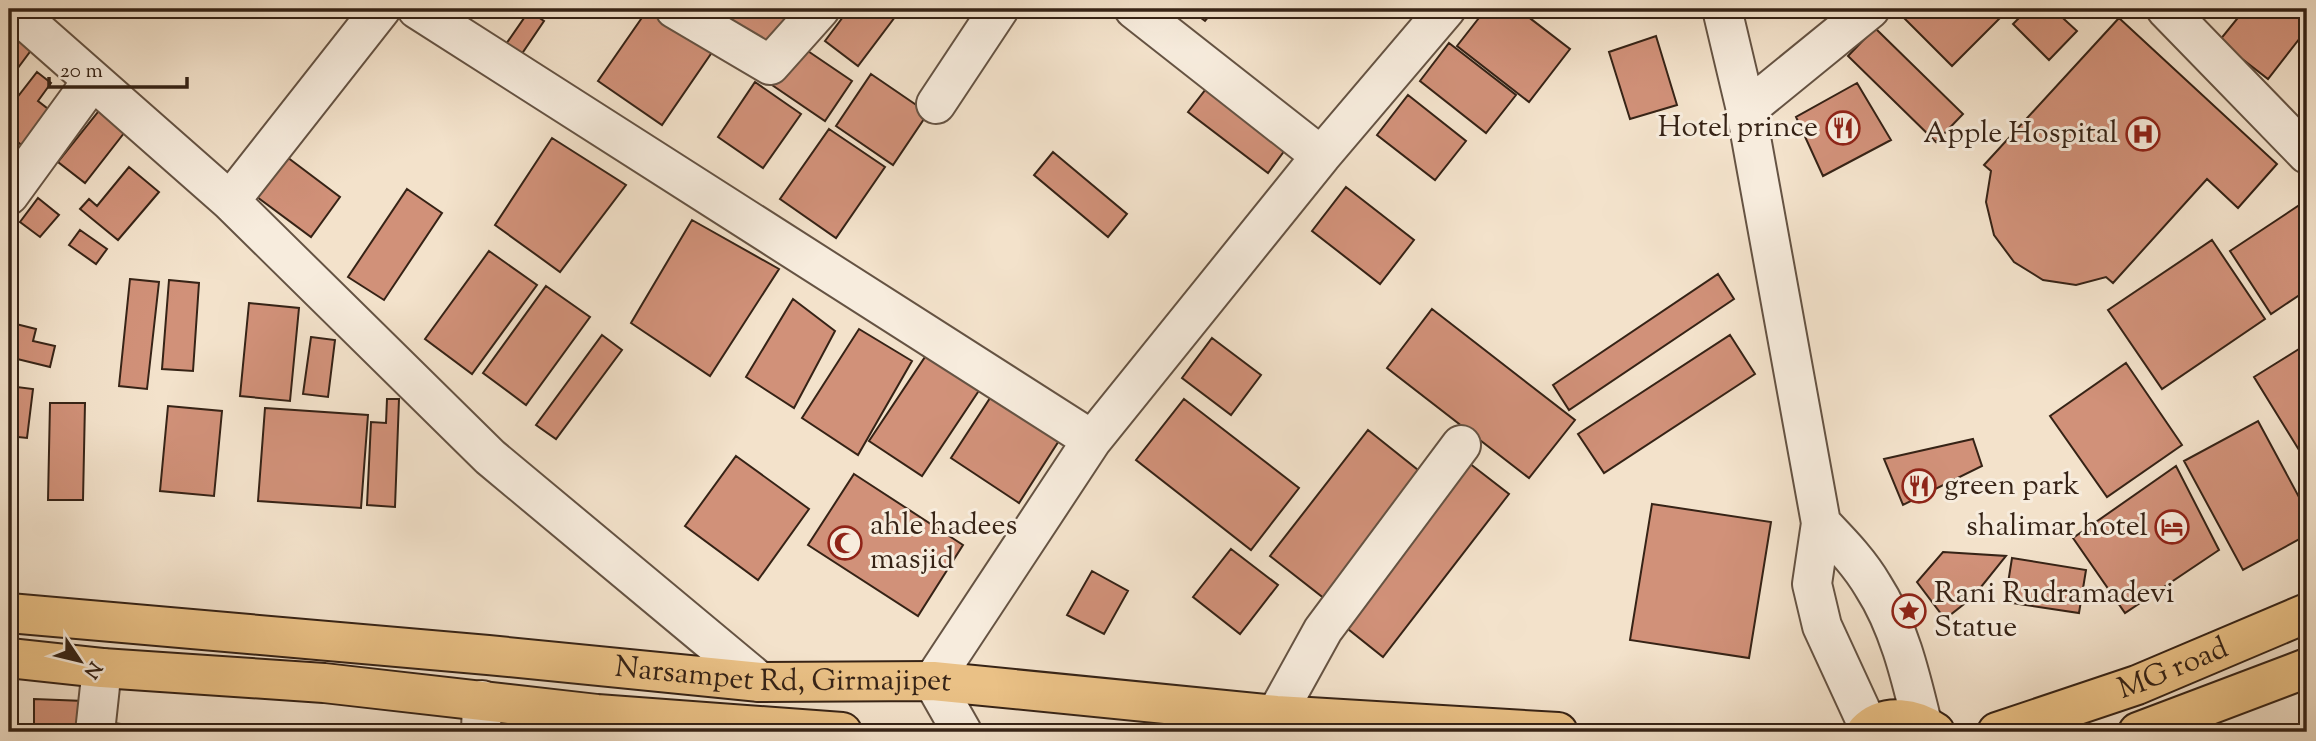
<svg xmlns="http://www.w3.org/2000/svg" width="2316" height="741" font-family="'Sorts Mill Goudy',serif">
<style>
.building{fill:#d19179;stroke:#362316;stroke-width:2}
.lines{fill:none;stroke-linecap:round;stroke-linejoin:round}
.minor-casing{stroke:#655343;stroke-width:42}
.major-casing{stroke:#362316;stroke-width:42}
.minor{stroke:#f7ecdd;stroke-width:38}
.major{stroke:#eac186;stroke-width:38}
.labels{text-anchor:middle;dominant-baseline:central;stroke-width:6;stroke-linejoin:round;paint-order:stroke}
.poi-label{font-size:30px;fill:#362316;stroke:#f7ecdd;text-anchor:end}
.street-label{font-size:30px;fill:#362316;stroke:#f7ecdd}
</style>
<rect width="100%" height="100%" fill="#f3e2cb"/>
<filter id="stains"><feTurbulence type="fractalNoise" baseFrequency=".00286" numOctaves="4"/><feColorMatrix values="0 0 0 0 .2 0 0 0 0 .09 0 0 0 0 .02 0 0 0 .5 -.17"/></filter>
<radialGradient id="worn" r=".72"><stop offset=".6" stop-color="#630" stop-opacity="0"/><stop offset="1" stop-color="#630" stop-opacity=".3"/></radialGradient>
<path class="building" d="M648 9H664L717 45 662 125 598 81Z
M723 9H800L771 50 719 15Z
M849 9H901L858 66 825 41Z
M1189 9H1215L1205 21Z
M1486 9H1518L1570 49 1529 102 1457 46Z
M1903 9H1993L2001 17 1952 66 1899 13Z
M2028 9H2053L2077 31 2049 60 2013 24Z
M2245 9H2307V29L2268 79 2219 41Z
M529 11 544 21 521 55 506 44Z
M2119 18 2277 164 2238 208 2207 179 2113 283 2106 277 2076 285 2043 280 2014 262 1994 235 1986 202 1991 171 1984 165Z
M1875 28 1963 114 1936 142 1848 56Z
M1656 36 1677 105 1630 119 1609 52Z
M16 37 32 49 9 80V47Z
M1449 43 1516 95 1486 133 1420 81Z
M799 45 852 81 825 121 772 85Z
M37 72 51 83 38 101 52 112 24 147 9 135V108Z
M871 74 928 113 893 165 836 126Z
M755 82 801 114 763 168 718 137Z
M1857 83 1891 140 1823 176 1796 117Z
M1206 89 1285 150 1268 173 1188 112Z
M1408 95 1466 141 1435 180 1377 135Z
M102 107 128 128 85 183 58 162Z
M829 129 885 167 836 238 780 199Z
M552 138 626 185 560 272 495 225Z
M279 151 340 197 311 237 249 191Z
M1053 152 1127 214 1108 237 1034 175Z
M129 167 159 192 118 240 80 209 89 199 97 206Z
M1346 187 1414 240 1380 284 1312 231Z
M407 189 442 213 384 300 348 277Z
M38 198 59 215 40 237 20 222Z
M2304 202 2307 207V290L2271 314 2230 251Z
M692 220 779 269 710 376 631 323Z
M80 230 107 249 96 264 69 245Z
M2212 240 2265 319 2162 389 2108 310Z
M489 251 537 285 472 374 425 339Z
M1718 274 1734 299 1569 410 1553 385Z
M130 279 159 282 147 389 119 386Z
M169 280 199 283 193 371 162 369Z
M546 286 590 317 526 405 483 373Z
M793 299 835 331 794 408 746 377Z
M249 303 299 308 290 401 240 396Z
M1432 309 1575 420 1529 478 1387 368Z
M16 324 36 329 33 341 55 346 50 367 9 357Z
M859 329 912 361 858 455 802 418Z
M602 335 622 350 556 439 536 425Z
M1730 335 1755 374 1604 473 1578 434Z
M311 337 335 340 328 397 303 394Z
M1212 338 1261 375 1231 415 1182 378Z
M2307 344V463L2254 377Z
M929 351 982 386 922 476 869 441Z
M2126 363 2182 445 2107 497 2050 416Z
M9 386 33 389 27 438 9 436Z
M994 392 1062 436 1019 503 951 458Z
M387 399H399L395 507 367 505 371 422 386 423Z
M1184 399 1299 488 1251 550 1136 460Z
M50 403H85L83 500H48Z
M168 406 222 411 214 496 160 491Z
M265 408 368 415 361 508 258 501Z
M2258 421 2307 512V535L2243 570 2184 461Z
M1368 430 1423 474 1325 599 1270 556Z
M1973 439 1982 466 1903 505 1884 459Z
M736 456 809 509 758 580 685 526Z
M1469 463 1509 494 1383 657 1343 625Z
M2176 466 2219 550 2125 613 2073 538Z
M854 474 963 545 918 616 808 545Z
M1652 504 1771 522 1749 658 1630 640Z
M1231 549 1278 585 1240 634 1193 597Z
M1943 552 2006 556 1973 597 1945 619 1917 582Z
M2012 558 2086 570 2079 613 2005 602Z
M1092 571 1128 591 1104 634 1067 615Z
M34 699 84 701 81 732H34Z
M105 722 160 729V732H104Z"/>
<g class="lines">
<defs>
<path id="minor" d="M12 9 230 201 490 457 760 682
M417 9 1092 440
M675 9 770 65 820 9
M1134 9 1321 156 1446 9
M1722 9 1746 110 1821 523 1812 584 1822 626 1869 728
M2166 9 2307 154
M936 104 999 9
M1746 110 1870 9
M9 195 92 81
M230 201 381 9
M1821 523C1840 543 1859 562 1873 586 1899 626 1911 678 1922 723
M1276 715 1323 630 1461 445
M95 732 102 668
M481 732 482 700
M962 732 933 681 1092 440 1321 156"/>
<g id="major">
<path id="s1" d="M9 613 488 655 760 682 933 681 1276 715 1558 732"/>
<path d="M9 658 102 668 324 683 597 714 842 732"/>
<path d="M1866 732C1885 712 1915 718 1935 732"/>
<path id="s2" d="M1997 732 2137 685 2307 613"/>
<path d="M2138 732 2307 668"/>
</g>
</defs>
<use href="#minor" class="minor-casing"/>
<use href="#major" class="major-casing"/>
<use href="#minor" class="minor"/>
<use href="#major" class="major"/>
</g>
<defs>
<symbol id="restaurant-ring" viewBox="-11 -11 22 22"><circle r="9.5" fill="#f7ecdd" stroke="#8f2418" stroke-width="1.5"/><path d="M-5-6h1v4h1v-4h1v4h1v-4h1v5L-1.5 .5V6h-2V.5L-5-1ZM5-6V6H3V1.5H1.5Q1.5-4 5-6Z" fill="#8f2418"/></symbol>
<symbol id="hospital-ring" viewBox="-11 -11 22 22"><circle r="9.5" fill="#f7ecdd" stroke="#8f2418" stroke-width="1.5"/><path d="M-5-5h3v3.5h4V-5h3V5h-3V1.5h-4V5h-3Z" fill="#8f2418"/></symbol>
<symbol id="hotel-ring" viewBox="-11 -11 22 22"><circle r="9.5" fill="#f7ecdd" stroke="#8f2418" stroke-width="1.5"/><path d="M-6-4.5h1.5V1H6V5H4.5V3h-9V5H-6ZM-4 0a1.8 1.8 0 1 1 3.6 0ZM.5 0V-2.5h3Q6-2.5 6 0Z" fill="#8f2418"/></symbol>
<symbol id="mosque-ring" viewBox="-11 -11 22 22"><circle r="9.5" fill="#f7ecdd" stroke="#8f2418" stroke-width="1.5"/><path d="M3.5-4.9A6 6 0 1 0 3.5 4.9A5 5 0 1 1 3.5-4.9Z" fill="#8f2418"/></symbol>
<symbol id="sight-ring" viewBox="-11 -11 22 22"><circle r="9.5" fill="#f7ecdd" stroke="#8f2418" stroke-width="1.5"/><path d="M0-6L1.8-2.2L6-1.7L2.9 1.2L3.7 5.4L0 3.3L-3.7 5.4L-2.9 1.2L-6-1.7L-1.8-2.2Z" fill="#8f2418"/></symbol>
</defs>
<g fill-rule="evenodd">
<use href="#restaurant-ring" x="1824" y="109" width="38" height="38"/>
<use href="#hospital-ring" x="2124" y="115" width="38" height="38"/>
<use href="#restaurant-ring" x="1900" y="467" width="38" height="38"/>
<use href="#hotel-ring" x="2153" y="508" width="38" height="38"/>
<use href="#mosque-ring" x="826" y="524" width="38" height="38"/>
<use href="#sight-ring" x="1890" y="592" width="38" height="38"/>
</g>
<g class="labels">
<g class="poi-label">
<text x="1818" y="128">Hotel prince</text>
<text x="2118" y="134">Apple Hospital</text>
<text x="1944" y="486" text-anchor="start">green park</text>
<text x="870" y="526" text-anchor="start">ahle hadees<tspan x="870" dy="34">masjid</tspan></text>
<text x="2148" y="527">shalimar hotel</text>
<text x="1934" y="594" text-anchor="start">Rani Rudramadevi<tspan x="1934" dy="34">Statue</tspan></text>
</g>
<g class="street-label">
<text stroke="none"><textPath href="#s2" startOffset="187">MG road</textPath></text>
<text stroke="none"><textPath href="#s1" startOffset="777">Narsampet Rd, Girmajipet</textPath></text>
</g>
</g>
<rect width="2316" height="741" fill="none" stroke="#f3e2cb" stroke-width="35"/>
<rect x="10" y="10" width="2295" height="720" fill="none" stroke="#362316" stroke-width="3.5"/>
<rect x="18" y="18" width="2281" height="706" fill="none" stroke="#362316" stroke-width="2"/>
<g transform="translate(80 661) rotate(125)" stroke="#f7ecdd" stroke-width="5" paint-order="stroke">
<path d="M0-5L12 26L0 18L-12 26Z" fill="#362316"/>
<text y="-10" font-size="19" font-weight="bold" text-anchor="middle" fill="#362316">N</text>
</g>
<path d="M49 77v10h138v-10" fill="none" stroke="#362316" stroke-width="3.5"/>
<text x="60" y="77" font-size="21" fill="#362316" stroke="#f7ecdd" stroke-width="5" paint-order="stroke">20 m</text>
<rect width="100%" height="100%" filter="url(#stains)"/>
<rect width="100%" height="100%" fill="url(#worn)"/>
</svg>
